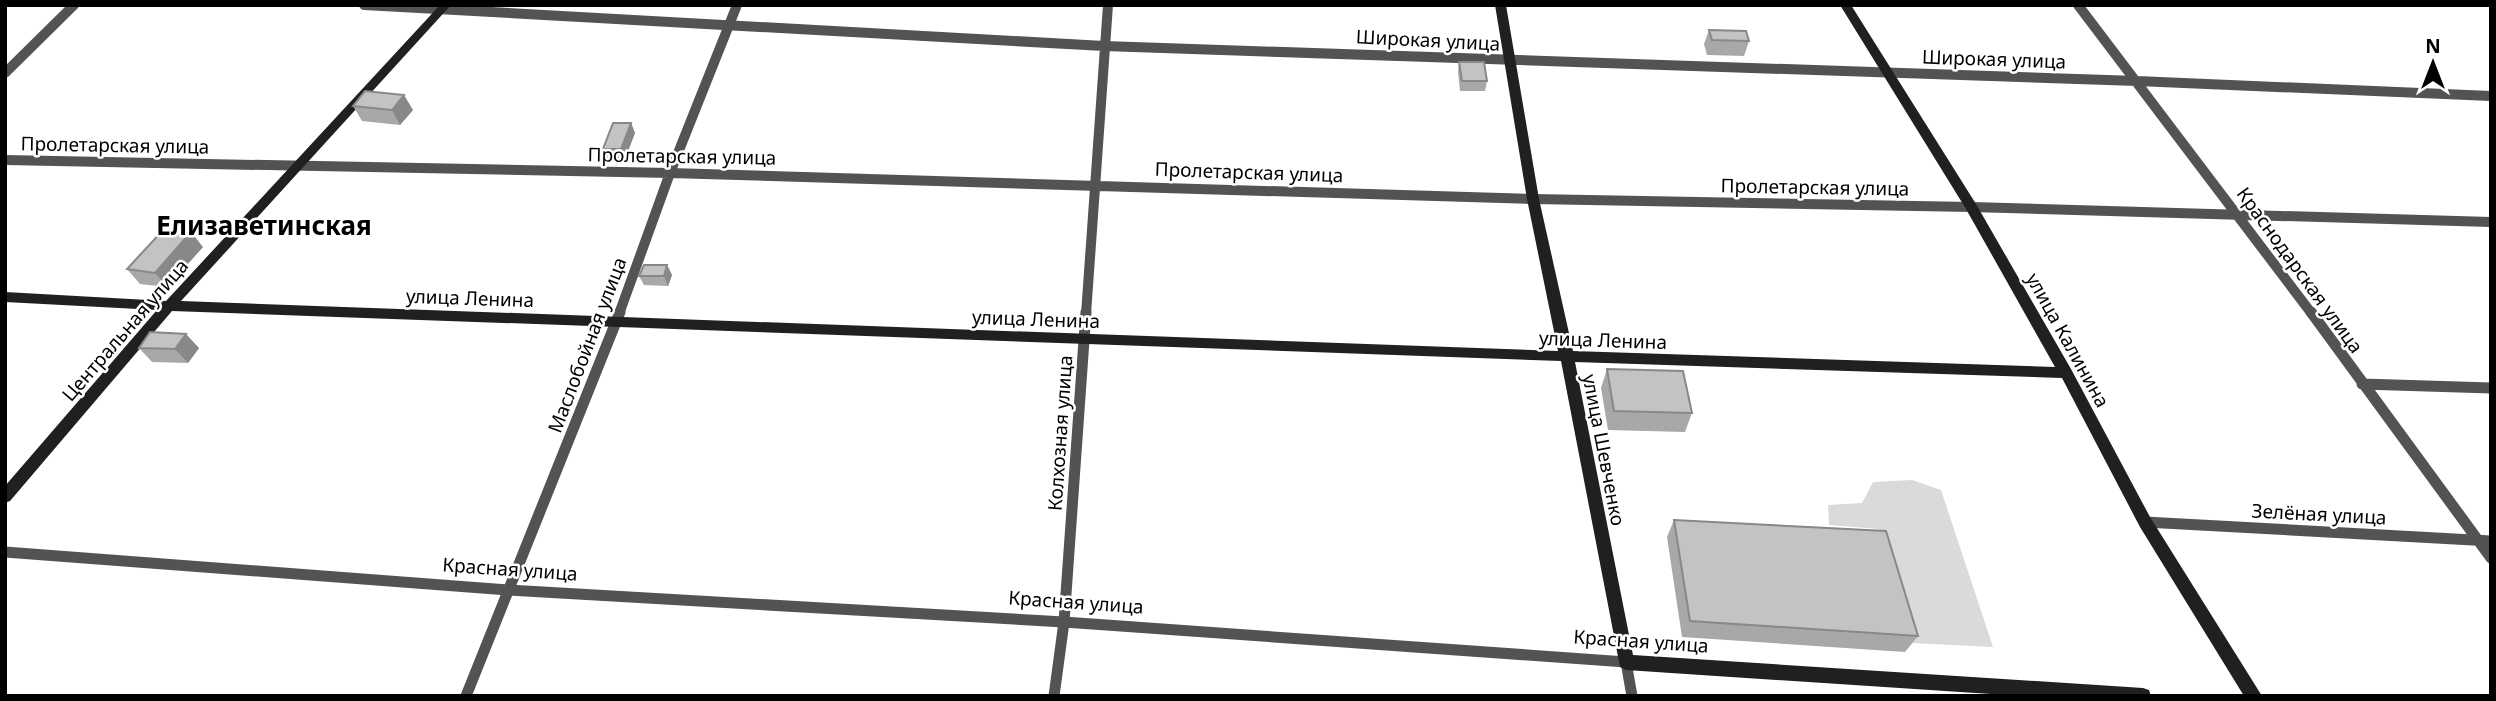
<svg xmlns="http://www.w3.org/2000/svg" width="2496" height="701" font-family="'Noto Sans',sans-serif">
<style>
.green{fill:#dadada}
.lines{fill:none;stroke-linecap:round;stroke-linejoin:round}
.street-far1{stroke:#535353;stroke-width:10}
.street{stroke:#535353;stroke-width:11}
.secondary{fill:#202020;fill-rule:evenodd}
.wall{fill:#a8a8a8}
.shaded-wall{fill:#888}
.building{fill:#c3c3c3;stroke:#888;stroke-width:2}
.labels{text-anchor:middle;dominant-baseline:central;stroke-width:5;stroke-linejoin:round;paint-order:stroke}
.street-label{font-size:19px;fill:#000;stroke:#fff}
.district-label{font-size:26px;font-weight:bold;fill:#000;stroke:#fff}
</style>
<rect width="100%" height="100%" fill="#fff"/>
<path class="green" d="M1912 480 1941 490 1993 647 1911 643 1879 529 1829 525 1828 505 1862 503 1873 482Z"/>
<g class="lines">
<path class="street-far1" d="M364 5 1104 46 2137 81 2491 96
M2078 5 2312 314
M5 73 74 5
M5 160 670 173 1533 199 1971 207 2491 222
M619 314 670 173 737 5
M1086 314 1108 5"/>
<path class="street" d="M2311 312 2491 558
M2362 384 2491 388
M2145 522 2491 541
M5 552 508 590 1064 622 1626 662 1632 696
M466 696 620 312
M1054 696 1064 622 1086 312"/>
<path class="secondary" d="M440 5H451L181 301 1558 351 1527 199 1495 5H1506L1539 199 1573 351 2055 367 1966 209 1840 5H1851L1976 204 2071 369 2150 517 2262 696H2244L2140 527 2062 378 1575 362 1633 655 2143 688 2149 690 2151 696H2021L1626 670 1620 667 1561 361 172 311 10 501 5 503V486L157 310 5 302V292L166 301Z"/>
</g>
<path class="wall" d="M1709 30 1749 41 1744 56 1707 55 1704 44Z
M1459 62 1487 81 1485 91H1460L1458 72Z
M353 106 413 110 400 125 362 121Z
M631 123 635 133 625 159H607L603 149Z
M203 247 167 287 140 284 127 269Z
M667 265 672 275 668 286 644 285 639 276Z
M139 348H199L188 363 152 362Z
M1607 369 1692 413 1685 432 1608 430 1601 388Z
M1674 520 1918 636 1905 652 1682 637 1667 537Z"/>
<path class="shaded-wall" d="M404 95 413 110 400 125 392 110Z
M631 123 635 133 625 159 621 149Z
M191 232 203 247 167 287 155 273Z
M667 265 672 275 668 286 664 276Z
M186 334 199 348 188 363 175 349Z"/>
<path class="building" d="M1709 30 1746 31 1749 41 1712 40Z
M1459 62H1484L1487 81H1462Z
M365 91 404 95 392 110 353 106Z
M613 123H631L621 149H603Z
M164 229 191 232 155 273 127 269Z
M644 265H667L664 276H639Z
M150 332 186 334 175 349 139 348Z
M1607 369 1683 371 1692 413 1614 411Z
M1674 520 1886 531 1918 636 1690 621Z"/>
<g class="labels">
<g class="street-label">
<text transform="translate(1428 40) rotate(3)">Широкая улица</text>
<text transform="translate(1994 59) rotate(2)">Широкая улица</text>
<text transform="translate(115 145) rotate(1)">Пролетарская улица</text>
<text transform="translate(682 156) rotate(1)">Пролетарская улица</text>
<text transform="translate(1249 172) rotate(2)">Пролетарская улица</text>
<text transform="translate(1815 187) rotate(1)">Пролетарская улица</text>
<text transform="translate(2300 270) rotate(54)">Краснодарская улица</text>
<text transform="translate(470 298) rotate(2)">улица Ленина</text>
<text transform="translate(1036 319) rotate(2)">улица Ленина</text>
<text transform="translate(125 330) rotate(-49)">Центральная улица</text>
<text transform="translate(1603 340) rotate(2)">улица Ленина</text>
<text transform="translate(2068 340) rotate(61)">улица Калинина</text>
<text transform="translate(587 345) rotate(-69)">Маслобойная улица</text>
<text transform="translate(1060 433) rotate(-86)">Колхозная улица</text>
<text transform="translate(1604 450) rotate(79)">улица Шевченко</text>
<text transform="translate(2319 514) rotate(3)">Зелёная улица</text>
<text transform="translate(510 569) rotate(4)">Красная улица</text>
<text transform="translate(1076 602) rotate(4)">Красная улица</text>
<text transform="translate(1641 641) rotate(4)">Красная улица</text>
</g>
<g class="district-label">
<text x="264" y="225">Елизаветинская</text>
</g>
</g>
<rect width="2496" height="701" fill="none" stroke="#000000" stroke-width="14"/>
<g transform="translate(2433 63)" stroke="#ffffff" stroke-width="5" paint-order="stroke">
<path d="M0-5L12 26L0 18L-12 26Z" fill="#000000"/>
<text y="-10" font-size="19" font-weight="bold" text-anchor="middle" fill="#000000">N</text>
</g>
</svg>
